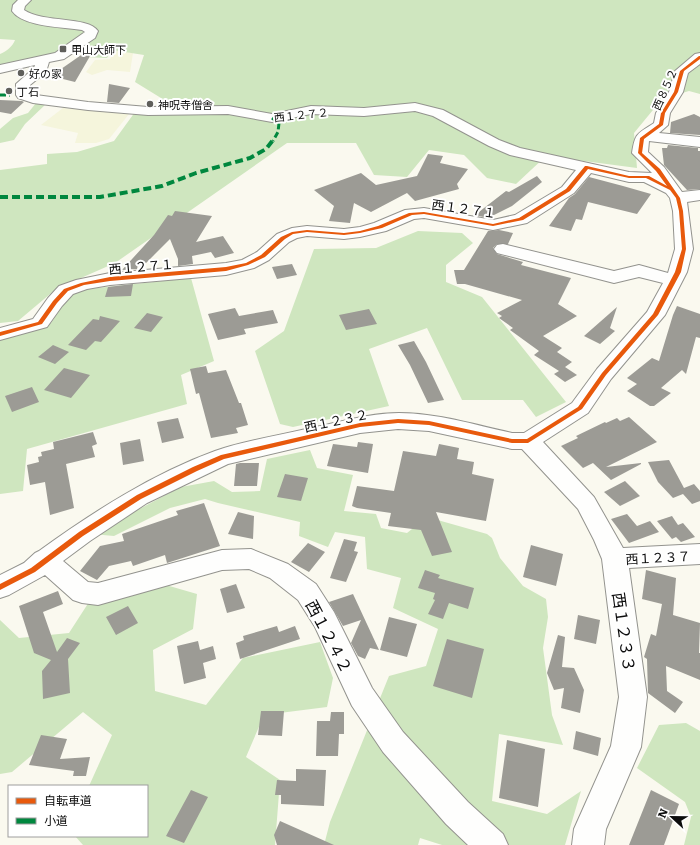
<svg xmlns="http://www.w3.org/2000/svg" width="700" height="845" font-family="Literata,'Noto Sans JP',serif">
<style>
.farmland{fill:#f5f5dc}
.forest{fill:#cfe6bf}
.building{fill:#9c9b95}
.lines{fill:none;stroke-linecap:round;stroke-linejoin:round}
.minor-casing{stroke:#93938e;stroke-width:2}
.minor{fill:#fefefd;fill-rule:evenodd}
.quiet-far1{stroke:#00873e;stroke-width:3;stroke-dasharray:6 3;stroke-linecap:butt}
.quiet{stroke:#00873e;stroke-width:4;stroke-dasharray:8 4;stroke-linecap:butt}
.cycleway-casing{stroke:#fff;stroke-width:2}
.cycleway{fill:#e8590c;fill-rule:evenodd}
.poi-dot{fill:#5f5f5b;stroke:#fff;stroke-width:1.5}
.labels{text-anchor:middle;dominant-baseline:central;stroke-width:4;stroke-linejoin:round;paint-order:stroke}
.far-poi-label{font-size:11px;fill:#0c0c0c;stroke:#fff;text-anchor:start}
.far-street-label{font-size:11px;fill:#0c0c0c;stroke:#fff}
.street-label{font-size:13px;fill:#0c0c0c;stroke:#fff}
.near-street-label{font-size:16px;fill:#0c0c0c;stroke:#fff}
</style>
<rect width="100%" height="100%" fill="#faf9ef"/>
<path class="farmland" d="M115 50 133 53 130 72 107 70 92 75 86 72 95 60 110 59Z
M63 108 129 114 109 139 96 143H75L78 133 41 125Z"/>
<path class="forest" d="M0 0H700V94L689 91 662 99 634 133 637 168 546 156 516 184 487 178 464 155 429 150 407 177 374 175 356 143H287L115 263 56 289 18 321 0 323V170L47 164V154L77 152 114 141 135 112 156 114 161 98 135 82 144 55 112 50 107 58 84 57 89 49 68 43 54 55 0 67V54C6 52 13 46 15 40L0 39Z
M36 103 46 104 25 124 14 140 0 143V129L13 118 28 113Z
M418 231 462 233 473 243 446 265V282L482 297 566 402 536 417 523 400H462L427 328 369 349 389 406 293 427 280 424 255 351 284 331 314 249 376 248Z
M191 278 214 361 181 375 187 404 27 449 23 491 0 494V337L51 323 70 295 88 289Z
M310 450 317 468 353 475 344 511 376 514 381 528 407 533 427 517 487 534 492 538 500 558 523 586 546 599 548 617 543 648 552 715 563 745 499 734 492 801 547 814 581 791 565 845H442L420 838 418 845H324L330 822 389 676 426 666 438 629 393 608 401 578 367 569 365 537 335 532 328 547 299 536 300 522 218 503 205 499 170 508 114 536 92 534 181 487 214 481 232 492 260 491 267 459Z
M159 583 197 594 193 629 153 650 155 691 206 705 243 658 320 642 333 678 327 707 264 715 246 757 280 780 275 845H83L75 836H147V786H89L112 735 83 712 12 772 0 774V620L19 638 69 633 89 602Z
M686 723 700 731V845H684L691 817 685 802 637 768 659 725Z"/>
<path class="building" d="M97 44 75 82 51 76Z
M109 84 130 88 119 103 107 102Z
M0 100 22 101 24 102 11 114 0 112Z
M694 114 700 117V135L670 133 671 122Z
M668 145 698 148V151H700V189L687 190 664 165 662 148H667Z
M428 154 443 156 440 163 468 169 457 184 459 189 415 201 407 193 371 212 354 203 350 223 329 221 334 206 314 190 361 173 376 185 417 176Z
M537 176 542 182 512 206 488 218 475 215 506 191 509 192Z
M589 177 623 186 651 194 637 214 588 202 582 220 576 219 571 231 549 226 569 198 575 194Z
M175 211 212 216 196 242 223 236 234 253 215 258 211 252 192 256 193 264 178 266V259L170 239 146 263 139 261 137 269 122 270 154 235 168 215 172 216Z
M499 230 513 233 508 244H497L493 248 497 254 523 262 521 265 571 278 558 304 577 316 543 336 562 348 557 352 572 362 565 367 577 375 565 382 554 374 559 371 534 355 539 351 510 330 513 328 499 318 502 316 497 313 522 300 465 284H457L454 270H464L488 231Z
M292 264 297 275 277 279 272 267Z
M133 284 131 296 105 297 108 287Z
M677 306 700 314V338L696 337 686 374 682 370 661 388 671 393 654 406H650L627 391 637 384 627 378 652 358 659 361 673 315Z
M617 307 610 328 615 331 600 344 584 336Z
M235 308 239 316 273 310 278 323 244 329 246 334 218 340 208 314Z
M369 309 377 324 346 330 339 315Z
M147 313 163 317 151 332 134 328Z
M100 316 120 321 101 342 95 341 86 350 68 345 93 319 99 320Z
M414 341 426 362 444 400 428 403 410 365 398 345Z
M53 345 69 352 55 364 38 357Z
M206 366 208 373 226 370 239 403H241L248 425 236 428 238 433 211 438 199 393 196 394 190 369Z
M64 368 90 375 71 398 44 390Z
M32 387 39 402 12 412 5 396Z
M629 417 657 442 606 467 641 463V464L611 480 593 463 583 468 561 446 578 438 576 436 605 422 606 423 617 418 620 421Z
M178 418 184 438 162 443 157 422Z
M93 432 97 444 92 446 95 457 66 464 74 508 50 515 45 482 30 485 27 465 39 462 38 457 42 456 41 452 54 449 53 442Z
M140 439 144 461 123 465 120 443Z
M358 442 373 444 368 473 327 466 333 444 357 447Z
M439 444 459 448 457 459 474 462 472 474 494 479 486 521 436 512 452 552 432 556 421 530 388 526 391 513 357 508 352 506 357 486 394 491 403 451 436 456Z
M669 460 684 488 694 484 700 491V501L692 504 683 494 673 498 658 482 648 462Z
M240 463H259L257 486H234L236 464Z
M285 474 308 478 301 501 277 497Z
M625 481 640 496 620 506 604 492Z
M204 503 220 546 167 563 165 555 133 566 131 561 109 566 97 580 80 571 100 546 124 541 122 534 178 515 176 511Z
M238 512 254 516 253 539 228 534Z
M627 514 637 526 650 521 659 532 629 543 611 519Z
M672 516 678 525 683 523 695 537 681 542 676 537 672 539 657 521Z
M344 539 357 542 354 551 358 552 346 582 330 578Z
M308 543 325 552 309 572 291 562Z
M531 545 563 554 556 586 523 577Z
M425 570 440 575 438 578 474 588 468 609 449 603 443 619 428 614 435 600 433 599 435 593 418 588Z
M646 570 676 578 673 615 700 623 699 653H700V680L666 666 667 691 683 702 675 713 648 693 647 659 644 657 651 634 656 636 662 604 642 599Z
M236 584 245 608 227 613 220 589Z
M58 591 63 604 43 612 57 652 67 638 80 643 68 659 70 693 43 699 42 671 51 660 34 653 19 606Z
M353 594 379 650 370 648 365 659 358 656 351 643 361 620 343 626 329 602Z
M128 606 138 623 116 635 106 617Z
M578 615 600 620 596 644 574 639Z
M389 617 417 624 407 657 380 650Z
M277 626 279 632 295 626 300 639 240 659 236 643 244 640 243 636Z
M558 635 565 637 562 667 574 668 584 690 580 713 561 708 564 688 554 690 547 673Z
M447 639 484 649 472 698 433 686Z
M198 641 200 650 213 646 216 659 203 663 206 678 184 684 177 646Z
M261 711H284L282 736 258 735Z
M331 712H344V734H339L338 756H316L317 721H330Z
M576 731 601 738 598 756 573 749Z
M41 735 67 739 60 759 90 757 86 776H73L74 771 29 765Z
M507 740 545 749 538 807 499 798Z
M296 769 326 770 324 806 281 804V795H275L277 780 296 781Z
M191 790 208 797 184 843 166 836Z
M651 790 679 804 664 845H629Z
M280 821 334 845H277L274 835Z"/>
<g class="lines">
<defs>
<path id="minor" d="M18 0H31L25 6 24 10C43 23 88 16 98 31L95 38 64 59 49 62 46 72 30 85V93L36 95 88 102 148 107 228 106 272 114 311 106 364 108 415 103 443 110 499 140 520 148 629 172 652 173 632 153C635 133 637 134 654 123L656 113 669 92 675 71 695 54 700 53V64L688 73 683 92 670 113 668 125 659 133 700 137V147L649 141 648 152 664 167 682 192 700 190V200L687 202 693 249 687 272 665 315 611 379 588 413 543 442 594 497 623 548 700 544V564L629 568 647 697 641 747 606 829 604 845H572L574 829 611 746 619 697 602 559 594 540 578 509 522 449H512L429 431 398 429 360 433 228 464 147 503 90 541 63 561 88 582 98 583 222 550 251 549 288 564 316 584 334 612 372 688 403 732 468 802 503 834 508 845H468L446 824 383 752 352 706 315 627 298 600 270 578 249 569 222 570 98 605 82 603 73 600 45 575 9 595 0 598V575L24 563 35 553 39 551C93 512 152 474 215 451 243 441 277 436 306 429 337 423 368 413 399 413 437 413 475 425 512 433H524L572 403 597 369 647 312 663 283 639 277 614 283 497 253 494 249 497 245 503 244 614 271 639 265 668 273 675 249 673 211 670 198 666 193 644 182H629L591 173 574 193 527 223 493 230 424 218 414 219 386 231 360 237 344 239 307 236 297 238 289 242 269 260 254 268 226 275 110 285 87 289 73 294 62 306 47 327 0 340V328L33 319 48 298 59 286 76 280 110 273 226 263 242 260 257 252 277 234 292 228 307 226 344 229 360 227 374 223 405 210 424 208 493 220 515 215 562 187 576 170 510 155 489 146 433 116 415 111 364 116 311 114 272 122 228 114 148 115 88 110 33 103 18 98 16 95V84L34 68 35 65 0 73V65L55 53 85 32 82 30C64 27 23 27 12 11L13 5Z"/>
</defs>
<use href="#minor" class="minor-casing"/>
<use href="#minor" class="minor"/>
<path class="quiet-far1" d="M0 95H10
M272 118 279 123 278 132 273 141"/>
<path class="quiet" d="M0 197H100L162 186 196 173 250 158 266 149 273 140"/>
<defs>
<path id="cycleway" d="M699 56H700V59L684 71 678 92 665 113 663 125 644 139 642 153 660 169 680 198 683 211 686 249 681 272 658 315 606 375 582 409 528 443H512L429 425 398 423 360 427 224 459 197 471 141 499 83 536 35 572 0 590V584L31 568 79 532 137 495 193 467 221 455 360 423 398 419 429 421 512 439H527L578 407 602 373 653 314 675 272 682 249 679 211 676 198 670 190 646 178H629L588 169 570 191 523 220 493 226 424 214 412 215 382 228 360 233 344 235 307 232 293 234 285 239 265 257 248 265 226 271 110 281 84 285 68 291 57 303 42 324 0 336V332L38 322 53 301 64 289 81 283 110 277 226 267 246 263 261 255 281 237 292 232 307 230 344 233 360 231 378 226 409 213 424 212 493 224 519 218 566 189 585 166H587L629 176H649L667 186 656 171 638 153 640 138 659 124 661 113 674 92 680 71Z"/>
</defs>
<use href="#cycleway" class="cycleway-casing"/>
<use href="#cycleway" class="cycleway"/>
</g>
<g class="poi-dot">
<rect x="59" y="45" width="8" height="8" rx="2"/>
<circle cx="21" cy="73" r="4"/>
<circle cx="9" cy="91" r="4"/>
<circle cx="150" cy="104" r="4"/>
</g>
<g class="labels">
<g class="far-poi-label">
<text x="71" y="49">甲山大師下</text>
<text x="29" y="73">好の家</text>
<text x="17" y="91">丁石</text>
<text x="158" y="104">神呪寺僧舎</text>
</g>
<g class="far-street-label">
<text transform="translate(664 89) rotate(-66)">西８５２</text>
<text transform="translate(301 114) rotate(-6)">西１２７２</text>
</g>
<g class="street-label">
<text transform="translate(464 208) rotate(8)">西１２７１</text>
<text transform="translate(141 266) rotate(-5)">西１２７１</text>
<text transform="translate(336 420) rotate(-12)">西１２３２</text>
<text transform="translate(658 557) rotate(-3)">西１２３７</text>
</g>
<g class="near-street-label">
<text transform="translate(625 632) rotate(82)">西１２３３</text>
<text transform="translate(330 636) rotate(62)">西１２４２</text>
</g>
</g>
<rect x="8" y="785" width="140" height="52" fill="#ffffff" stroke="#9e9e9e"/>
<rect x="16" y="798" width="20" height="6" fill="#e8590c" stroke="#9e9e9e"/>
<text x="44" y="805" font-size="12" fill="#0c0c0c">自転車道</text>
<rect x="16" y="818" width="20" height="6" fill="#00873e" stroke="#9e9e9e"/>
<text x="44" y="825" font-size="12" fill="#0c0c0c">小道</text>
<g transform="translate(672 817) rotate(292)" stroke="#ffffff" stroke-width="3" paint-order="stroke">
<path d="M0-3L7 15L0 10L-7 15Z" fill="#0c0c0c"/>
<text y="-6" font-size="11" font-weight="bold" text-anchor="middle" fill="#0c0c0c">N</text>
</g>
</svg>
